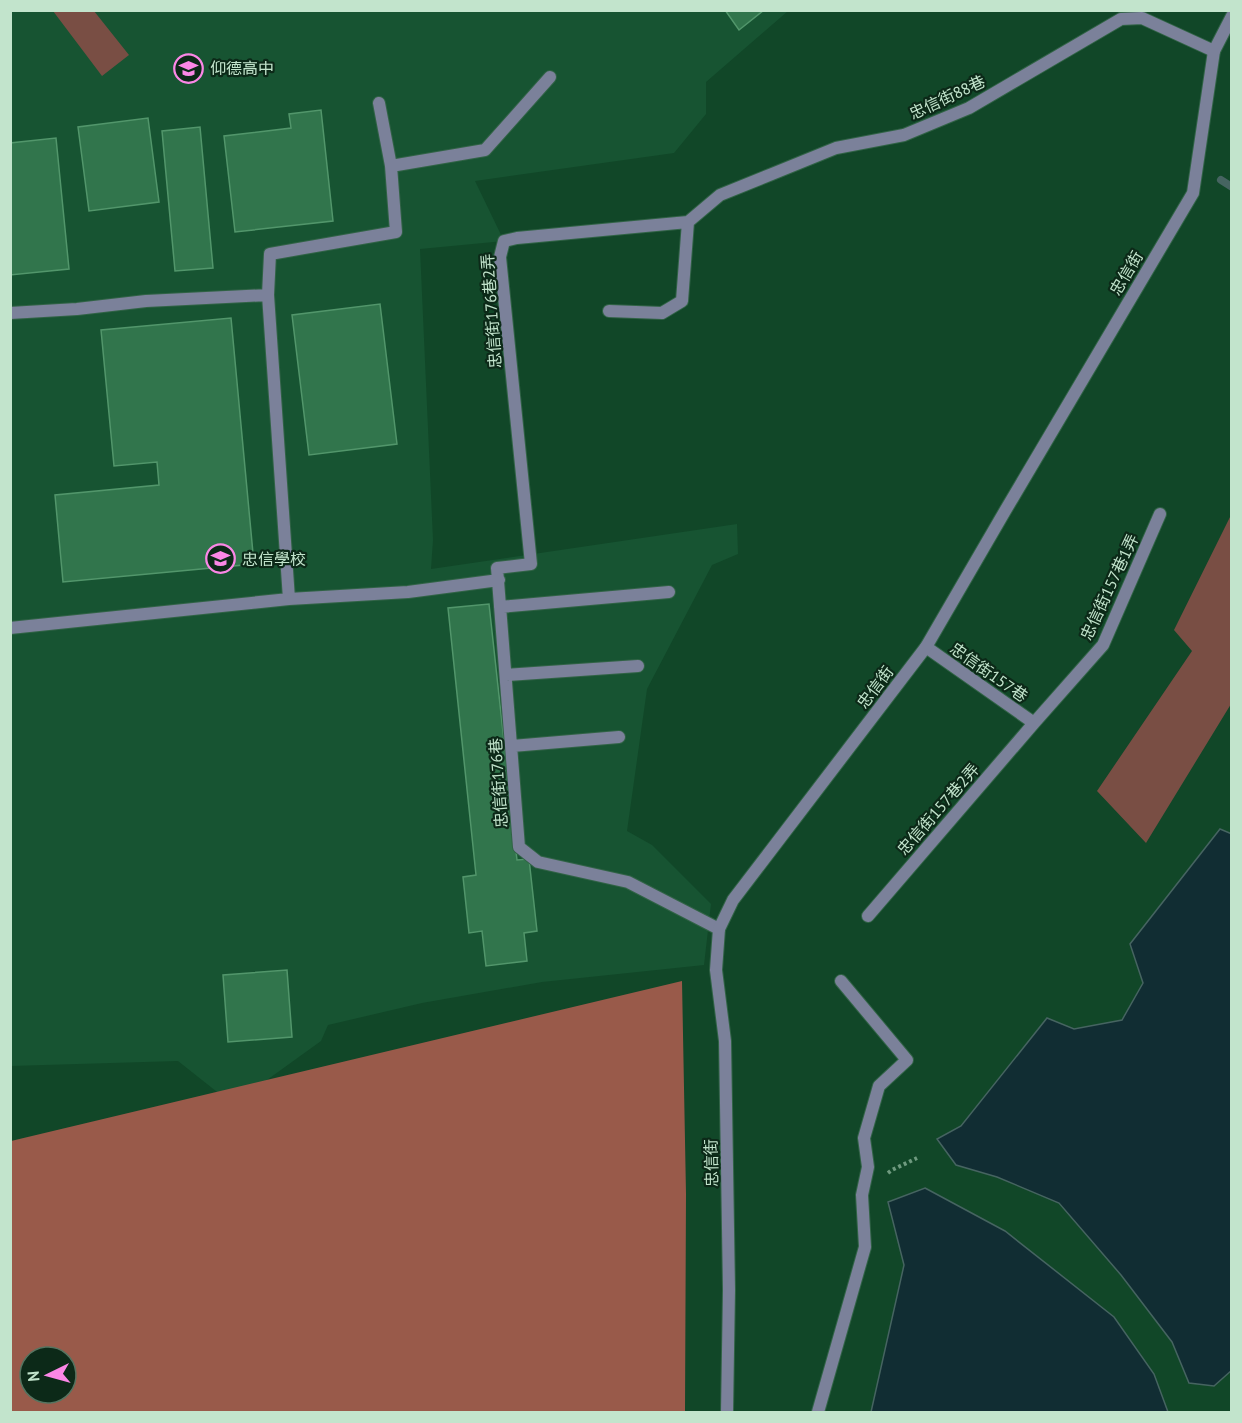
<svg xmlns="http://www.w3.org/2000/svg" width="1242" height="1423" font-family="'PT Sans','Noto Sans TC',sans-serif">
<style>
.built{fill:#175432}
.green{fill:#794e44}
.forest{fill:#995a4a;fill-rule:evenodd}
.water{fill:#112d33;stroke:#466461;stroke-width:1.5}
.lines{fill:none;stroke-linecap:round;stroke-linejoin:round}
.stream{stroke:#466461;stroke-width:8}
.building{fill:#31754c;stroke:#52966b;stroke-width:1.5}
.service-casing{stroke:#316346;stroke-width:14}
.tertiary-casing{stroke:#316346;stroke-width:14}
.path{stroke:#6f9a7f;stroke-width:4;stroke-dasharray:3 3;stroke-linecap:butt}
.service{stroke:#7b819a;stroke-width:12}
.tertiary{stroke:#7b819a;stroke-width:12}
.labels{text-anchor:middle;dominant-baseline:central;stroke-width:4.5;stroke-linejoin:round;paint-order:stroke}
.poi-label{font-size:16px;fill:#c2e4cc;stroke:#0c2918;text-anchor:start}
.street-label{font-size:16px;fill:#c2e4cc;stroke:#0c2918}
</style>
<rect width="100%" height="100%" fill="#114728"/>
<path class="built" d="M10 11H788L706 82V114L674 153 475 181 504 241 420 249 433 540 431 569 737 524 738 554 712 565 647 689 627 831 652 845 711 904 704 965 542 982 422 1003 328 1025 321 1041 260 1085 231 1103 178 1061 11 1066Z"/>
<path class="green" d="M53 11H94L129 55 102 76Z
M1231 515V704L1146 843 1097 791 1192 651 1174 630Z"/>
<path class="forest" d="M682 981 686 1194 685 1412H11V1141ZM30 1357H66V1393H30Z"/>
<path class="water" d="M1220 829 1232 834V1370L1214 1386 1189 1383 1172 1342 1121 1275 1059 1203 997 1177 956 1165 937 1139 961 1126 1047 1018 1074 1029 1122 1020 1143 983 1130 944Z
M925 1188 1005 1231 1114 1317 1154 1374 1168 1412H871L904 1265 888 1202Z"/>
<g class="lines">
<path class="stream" d="M1221 180 1232 187"/>
</g>
<path class="building" d="M725 10H764L739 30Z
M321 110 333 221 235 232 224 136 291 128 289 114Z
M148 118 159 202 89 211 78 127Z
M200 127 213 268 175 271 162 131Z
M56 138 69 269 10 275V143Z
M380 304 397 444 309 455 292 315Z
M231 318 254 564 63 582 55 495 159 485 157 462 114 466 101 330Z
M489 604 517 860 529 859 537 931 524 933 527 961 486 966 482 931 469 933 463 877 476 875 448 608Z
M287 970 292 1037 228 1042 223 975Z"/>
<g class="lines">
<defs>
<path id="service" d="M391 166 485 150 550 77
M688 222 517 238 504 241 500 257 531 564 497 568 519 847 538 862 628 882 719 929
M688 222 720 195 772 174 836 148 904 135 969 108 1121 19 1142 18 1214 51
M609 311 662 313 682 301 688 222
M10 313 77 309 146 301 268 295
M289 599 268 295 270 254 396 232 391 166 379 103
M500 607 669 592
M10 628 289 599 408 592 499 580
M926 647 1034 723
M506 675 638 666
M512 746 619 737
M868 916 1034 723 1103 645 1160 514
M818 1412 865 1247 862 1195 868 1167 864 1138 879 1086 907 1060 841 981"/>
<path id="tertiary" d="M727 1412 729 1290 725 1041 716 970 719 929 733 900 926 647 1005 511 1193 193 1214 51 1232 16"/>
</defs>
<use href="#service" class="service-casing"/>
<use href="#tertiary" class="tertiary-casing"/>
<path class="path" d="M888 1173 892 1170 917 1158"/>
<use href="#service" class="service"/>
<use href="#tertiary" class="tertiary"/>
</g>
<defs>
<symbol id="school-ring" viewBox="-11 -11 22 22"><circle r="9.5" fill="#0c2918" stroke="#fb87e6" stroke-width="1.5"/><path d="M0-5L7-2L0 1L-7-2ZM-4 1L0 2.5L4 1V4Q0 6-4 4Z" fill="#fb87e6"/></symbol>
</defs>
<g fill-rule="evenodd">
<use href="#school-ring" x="172" y="52" width="33" height="33"/>
<use href="#school-ring" x="204" y="542" width="33" height="33"/>
</g>
<g class="labels">
<g class="poi-label">
<text x="210" y="68">仰德高中</text>
<text x="242" y="559">忠信學校</text>
</g>
<g class="street-label">
<text transform="translate(947 97) rotate(-25)">忠信街88巷</text>
<text transform="translate(1126 273) rotate(-59)">忠信街</text>
<text transform="translate(491 311) rotate(-94)">忠信街176巷2弄</text>
<text transform="translate(1109 587) rotate(-65)">忠信街157巷1弄</text>
<text transform="translate(989 672) rotate(35)">忠信街157巷</text>
<text transform="translate(875 687) rotate(-53)">忠信街</text>
<text transform="translate(498 783) rotate(-94)">忠信街176巷</text>
<text transform="translate(938 809) rotate(-49)">忠信街157巷2弄</text>
<text transform="translate(711 1163) rotate(-91)">忠信街</text>
</g>
</g>
<rect width="1242" height="1423" fill="none" stroke="#c2e4cc" stroke-width="24"/>
<g transform="translate(48 1375) rotate(265)"><circle r="28" fill="#0c2918" stroke="#557460" stroke-width="1.5"/>
<path d="M0-4.5L10 22L0 15L-10 22Z" fill="#fb87e6"/>
<text y="-9" font-size="16" font-weight="bold" text-anchor="middle" fill="#c2e4cc">N</text>
</g>
</svg>
